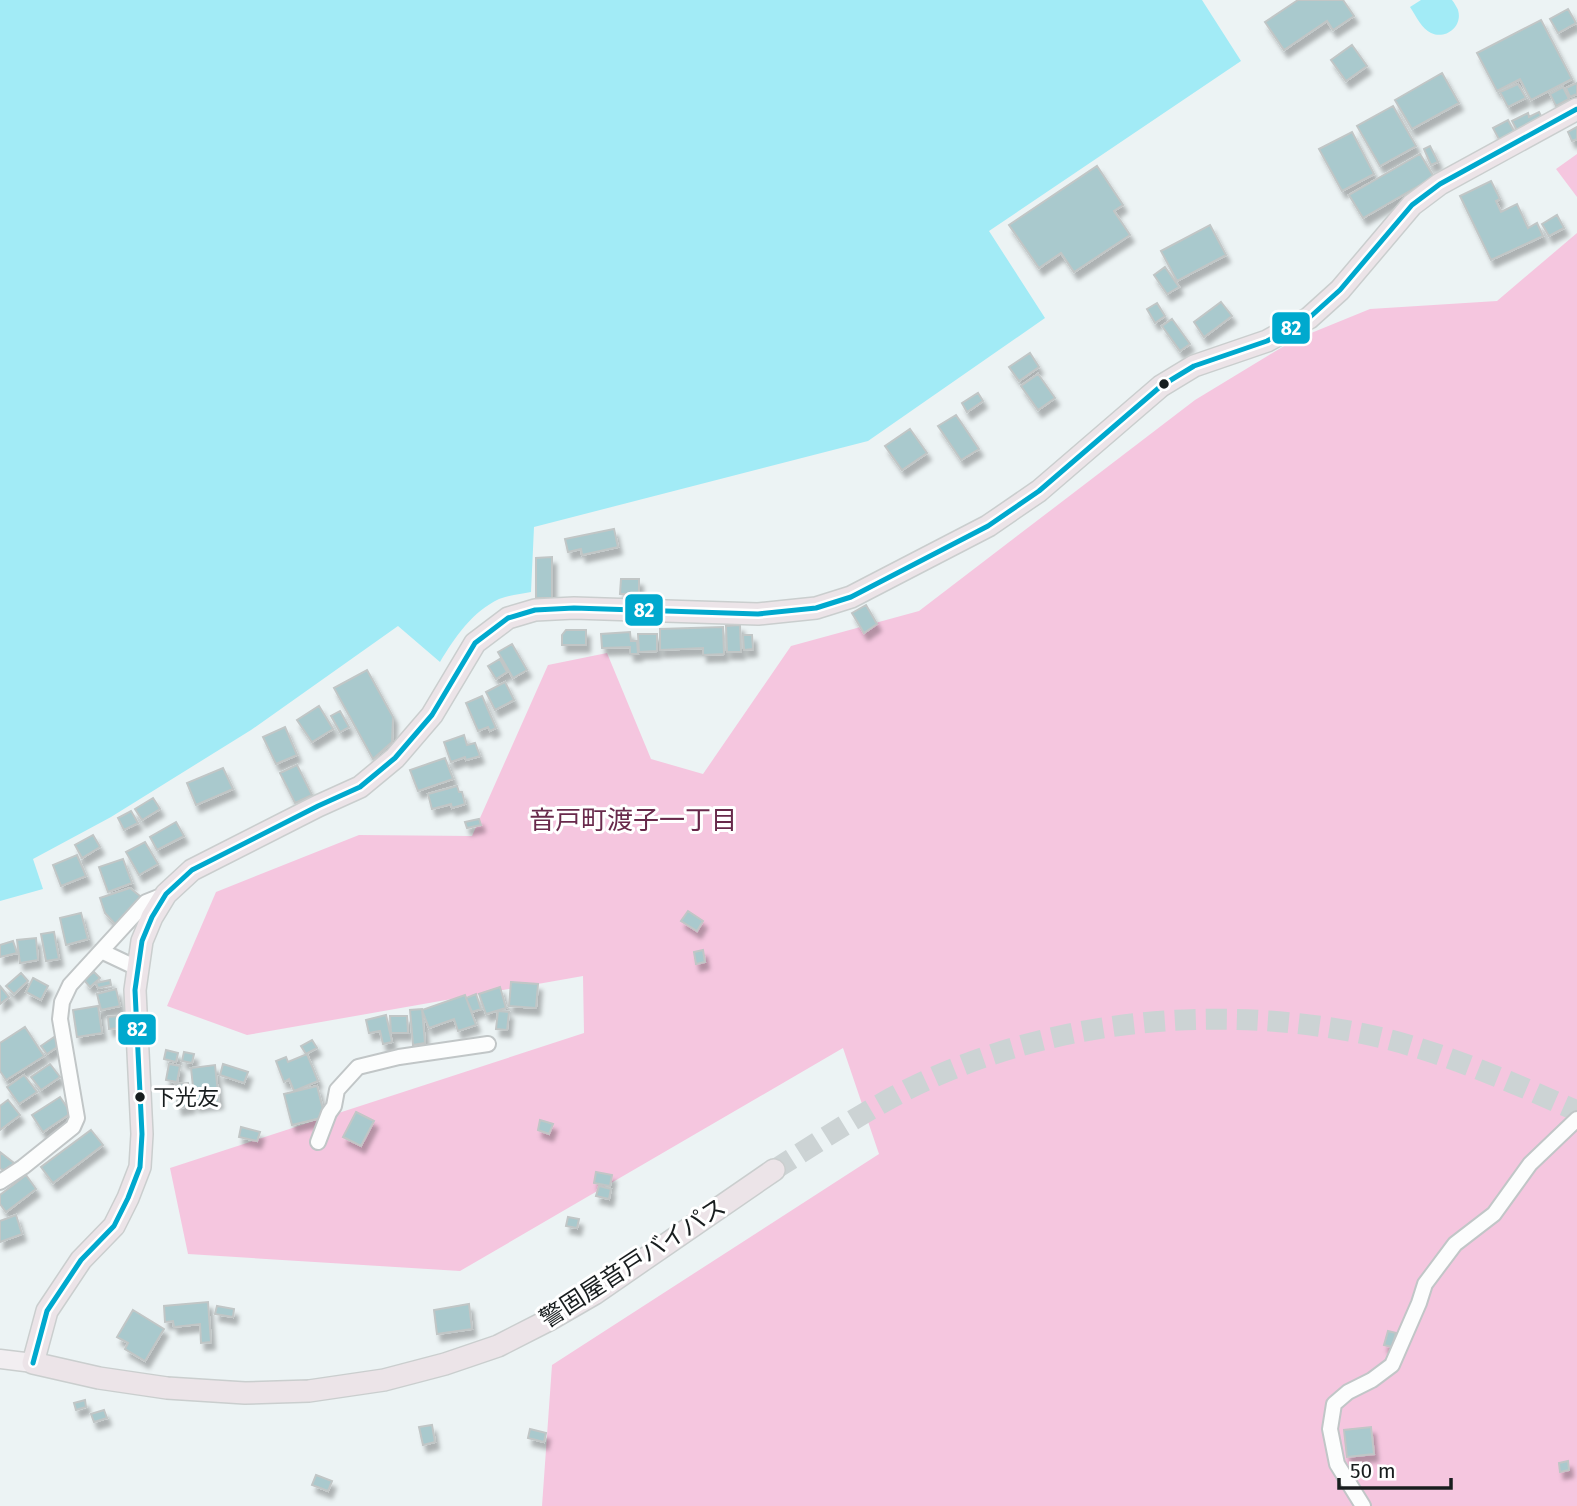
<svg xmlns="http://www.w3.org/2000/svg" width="1577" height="1506" font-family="'Fira Sans','Noto Sans JP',sans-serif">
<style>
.green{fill:#f5c6df}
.water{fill:#a2ebf6}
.building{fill:#a9c9cd;stroke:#c1c6c6;stroke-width:2;filter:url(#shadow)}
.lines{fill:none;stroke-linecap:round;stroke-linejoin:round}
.highway-tunnel{stroke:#ccd3d4;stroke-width:21;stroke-dasharray:21 10;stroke-linecap:butt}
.minor-casing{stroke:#c1c6c7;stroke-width:18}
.major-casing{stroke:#cacece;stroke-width:21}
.highway-casing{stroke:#cacece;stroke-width:24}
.minor{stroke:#fcfdfd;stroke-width:14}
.major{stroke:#f2eef1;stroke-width:18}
.highway{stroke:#ece4e8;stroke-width:21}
.bus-1-casing{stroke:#fff;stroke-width:10}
.bus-1{stroke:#00a9ce;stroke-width:5}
.bus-dot{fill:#181d1e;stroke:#fff;stroke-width:2.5}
.labels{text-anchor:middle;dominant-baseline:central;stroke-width:6;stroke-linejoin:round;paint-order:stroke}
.bus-label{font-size:22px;fill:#181d1e;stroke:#fff;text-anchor:start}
.street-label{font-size:24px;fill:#181d1e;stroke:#fff}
.neighbourhood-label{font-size:26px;fill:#68294b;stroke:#fff}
.line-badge{stroke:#fff;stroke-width:2.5}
.badge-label{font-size:19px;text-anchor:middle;font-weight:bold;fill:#fff}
</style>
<defs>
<filter id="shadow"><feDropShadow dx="4" dy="7" stdDeviation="2" flood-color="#0004"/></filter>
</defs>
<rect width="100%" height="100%" fill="#ecf3f4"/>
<path class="green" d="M1577 154V197L1556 169Z
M1577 233V1506H542L552 1365 879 1154 843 1048 460 1271 188 1254 170 1168 584 1033 583 976 247 1035 167 1006 216 892 359 835 472 836 548 665 607 653 651 759 703 774 791 646 919 611 1195 400 1294 340 1370 309 1497 301Z"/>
<path class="water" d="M0 0H1202L1241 61 989 231 1045 318 868 441 534 527 531 592C521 594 509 595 499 599 472 612 455 637 440 662L398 626 251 730 111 817 33 859 43 889 0 901Z
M1421 0H1452C1453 1 1458 9 1458 10 1463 26 1446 40 1431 33 1422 29 1416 16 1410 7Z"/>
<path class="building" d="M1298 0H1343L1354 16 1333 30 1327 21 1284 50 1265 22Z
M1568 9 1576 23 1558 33 1550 19Z
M1541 20 1572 79 1531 100 1520 79 1497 91 1477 53Z
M1352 45 1367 66 1346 81 1331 60Z
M1442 73 1459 103 1412 129 1395 100Z
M1577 83V94L1570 97 1566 88Z
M1518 84 1526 98 1508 107 1500 92Z
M1563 87 1569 99 1556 106 1550 94Z
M1393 106 1416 146 1380 166 1357 126Z
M1539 112 1544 122 1519 134 1512 121 1528 113 1529 117Z
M1508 120 1516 135 1501 143 1493 128Z
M1577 127V139L1572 141 1568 132Z
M1352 132 1374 174 1342 191 1319 149Z
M1430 146 1438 162 1431 165 1424 149Z
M1420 154 1434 177 1363 218 1349 195Z
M1097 166 1123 205 1114 211 1130 235 1074 272 1061 253 1039 268 1009 225Z
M1491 181 1500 199 1496 201 1501 212 1517 204 1528 228 1537 223 1543 236 1491 260 1460 196Z
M1557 215 1564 228 1549 236 1542 224Z
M1210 225 1226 255 1177 281 1161 251Z
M1165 267 1179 287 1167 294 1154 275Z
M1221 302 1232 316 1204 337 1194 322Z
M1157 303 1165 316 1155 323 1147 309Z
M1172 319 1190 344 1180 351 1162 326Z
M1030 353 1039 367 1019 381 1009 367Z
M1038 374 1055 398 1038 410 1021 386Z
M978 393 983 401 967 412 962 403Z
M956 415 979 449 961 460 938 426Z
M910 429 927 453 902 470 885 446Z
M614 529 618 547 582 555 581 549 568 552 565 539Z
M552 557V598H536V558Z
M621 579H639V594H620Z
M866 605 877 624 864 633 852 613Z
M740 625 741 652H727L726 626Z
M723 627 724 654 703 655V648L660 650V629Z
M566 630H586V645H562V635Z
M630 632 631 641H637L638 654H630V647L602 648 601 634Z
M638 634H657V651L639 652Z
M743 635H752L753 649 744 650Z
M512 644 527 670 513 678 498 652Z
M500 659 507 672 496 679 488 666Z
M367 670 393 717 392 742 373 759 334 688Z
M505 682 514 700 495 710 486 692Z
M482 696 496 728 490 731 488 727 478 731 466 703Z
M319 706 333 729 312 742 297 720Z
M340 711 349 727 340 732 331 716Z
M285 727 297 755 276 764 263 737Z
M464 735 467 745 475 743 480 756 466 760 465 757 451 762 444 742Z
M445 758 453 779 418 791 410 770Z
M297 765 312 795 295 803 280 773Z
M223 768 233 789 196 805 187 783Z
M457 786 459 792H462L465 804 452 808 451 804 432 809 428 794Z
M153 798 160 809 142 820 135 809Z
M131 811 138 823 124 830 118 818Z
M479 819 481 825 467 828 465 822Z
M176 822 184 836 157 850 150 837Z
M93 835 100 847 82 858 75 845Z
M145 842 158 864 139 875 126 852Z
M77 855 86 876 61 886 53 865Z
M123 859 132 883 108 892 99 867Z
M130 888 141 897 117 926 105 913 100 898Z
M688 911 703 921 697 931 681 921Z
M81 913 88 939 66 945 60 918Z
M54 932 59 959 46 961 41 934Z
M36 938 38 960 20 963 17 940Z
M13 941 17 953 0 957V945Z
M703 950 705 962 696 964 694 952Z
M94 972 100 978 90 987 84 980Z
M21 973 28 981 14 994 6 986Z
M33 978 48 986 41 1000 26 992Z
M110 980 111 985 98 988 96 983Z
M511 982 538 984 536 1008 509 1006Z
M0 986 9 997 0 1004Z
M500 987 506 1008 486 1014 479 994Z
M116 989 120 1006 101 1010 97 994Z
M476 994 481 1009 472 1012 466 998Z
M465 995 476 1025 458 1031 454 1019 429 1028 422 1010Z
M98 1006 102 1033 77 1037 73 1010Z
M422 1009 425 1043 413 1045 410 1010Z
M498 1011 509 1012 507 1030 496 1029Z
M386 1015 392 1042 383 1044 380 1031 369 1033 366 1020Z
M119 1016 120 1028 109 1029 108 1017Z
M390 1016H407L408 1033H391Z
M25 1027 44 1056 6 1080 0 1071V1043Z
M54 1037 60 1045 47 1054 41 1046Z
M312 1040 317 1048 306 1054 301 1046Z
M166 1050 178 1053 176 1062 164 1059Z
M184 1052 194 1054 192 1063 182 1061Z
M307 1054 318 1081 294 1091 289 1079 284 1082 276 1061 286 1057 288 1062Z
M50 1064 60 1077 41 1090 31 1077Z
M169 1064 180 1066 177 1082 166 1080Z
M223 1064 248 1072 244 1083 220 1075Z
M215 1065 219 1102 195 1105 191 1068Z
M24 1075 37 1092 19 1104 7 1087Z
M188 1083 191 1106 178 1108 175 1084Z
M317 1086 325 1117 292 1125 284 1094Z
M60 1097 71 1113 43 1132 32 1115Z
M8 1100 20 1115 0 1130V1106Z
M356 1112 374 1121 361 1146 343 1137Z
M540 1120 553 1124 549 1134 538 1130Z
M241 1127 260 1132 257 1141 239 1137Z
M91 1130 103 1145 53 1183 41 1167Z
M0 1152 14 1163 7 1173 0 1168Z
M596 1172 612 1175 610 1186 594 1183Z
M26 1175 36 1189 6 1212 0 1204V1195Z
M599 1186 611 1189 609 1199 596 1196Z
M16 1215 22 1234 0 1242V1221Z
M568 1217 579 1219 577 1228 566 1226Z
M208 1302 211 1342 201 1343 200 1324 174 1327 173 1321 165 1322 164 1306Z
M469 1304 472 1329 437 1334 434 1310Z
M217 1306 234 1309 233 1317 215 1314Z
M133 1310 164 1329 145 1361 125 1349 128 1343 117 1337Z
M1388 1331 1396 1333 1392 1347 1384 1345Z
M85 1400 86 1407 76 1410 74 1403Z
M104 1410 107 1418 94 1422 91 1414Z
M432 1425 435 1442 423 1445 419 1427Z
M1371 1427 1374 1454 1347 1457 1344 1430Z
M530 1429 546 1433 544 1442 528 1438Z
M1568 1461 1569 1470 1560 1472 1559 1463Z
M316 1475 332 1481 328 1491 312 1485Z"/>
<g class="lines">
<path class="highway-tunnel" d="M774 1170C812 1146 851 1120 891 1098 1035 1020 1215 1001 1374 1036 1444 1052 1511 1082 1577 1111"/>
<defs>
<path id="minor" d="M101 951 137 968
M318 1142 329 1113 334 1106 337 1090 358 1067 399 1057 488 1044
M0 1182 23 1167 73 1127 77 1118 60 1019 62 1002 70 985 146 902 166 894
M1363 1506 1337 1464 1330 1429 1334 1404 1348 1392 1372 1380 1392 1365 1419 1303 1425 1284 1455 1244 1494 1214 1530 1164 1577 1119"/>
<path id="major" d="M0 1359 33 1363"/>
<path id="highway" d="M774 1170 594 1294 549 1320 498 1346 445 1364 384 1380 309 1391 245 1393 167 1388 99 1378 33 1363 47 1311 81 1260 114 1226 128 1198 140 1167 142 1134 135 990 142 941 152 917 166 894 192 870 318 806 360 787 395 758 432 715 475 643 508 618 535 610 574 608 758 614 816 608 851 597 988 526 1039 491 1161 386 1194 366 1267 341 1309 318 1340 290 1412 205 1440 184 1577 109"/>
</defs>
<use href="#minor" class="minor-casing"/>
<use href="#major" class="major-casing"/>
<use href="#highway" class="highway-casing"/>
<use href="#minor" class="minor"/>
<use href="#major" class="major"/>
<use href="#highway" class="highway"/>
<defs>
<path id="bus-1" d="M33 1363 47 1311 81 1260 114 1226 128 1198 140 1167 142 1134 135 990 142 941 152 917 166 894 192 870 318 806 360 787 395 758 432 715 475 643 508 618 535 610 574 608 758 614 816 608 851 597 988 526 1039 491 1161 386 1194 366 1267 341 1309 318 1340 290 1412 205 1440 184 1577 109"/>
</defs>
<use href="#bus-1" class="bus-1-casing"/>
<use href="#bus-1" class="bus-1"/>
</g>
<g class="bus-dot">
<circle cx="1164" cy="384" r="6"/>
<circle cx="140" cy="1097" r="6"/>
</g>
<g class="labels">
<g class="bus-label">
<text x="153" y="1097">下光友</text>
</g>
<g class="street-label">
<text transform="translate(633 1263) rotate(-33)">警固屋音戸バイパス</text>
</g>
<g class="neighbourhood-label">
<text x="633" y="820">音戸町渡子一丁目</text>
</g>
</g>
<g class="line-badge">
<rect x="1271" y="311" width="40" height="34" rx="7" fill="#00a9ce"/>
<rect x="624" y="593" width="40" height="34" rx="7" fill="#00a9ce"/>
<rect x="117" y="1013" width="40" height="33" rx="7" fill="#00a9ce"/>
</g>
<g class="badge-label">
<text x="1291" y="335">82</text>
<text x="644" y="617">82</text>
<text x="137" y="1036">82</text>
</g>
<path d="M1339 1478v10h112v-10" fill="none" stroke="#181d1e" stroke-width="3.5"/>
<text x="1350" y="1478" font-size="21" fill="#181d1e" stroke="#ffffff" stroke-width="5" paint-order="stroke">50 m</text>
</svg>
